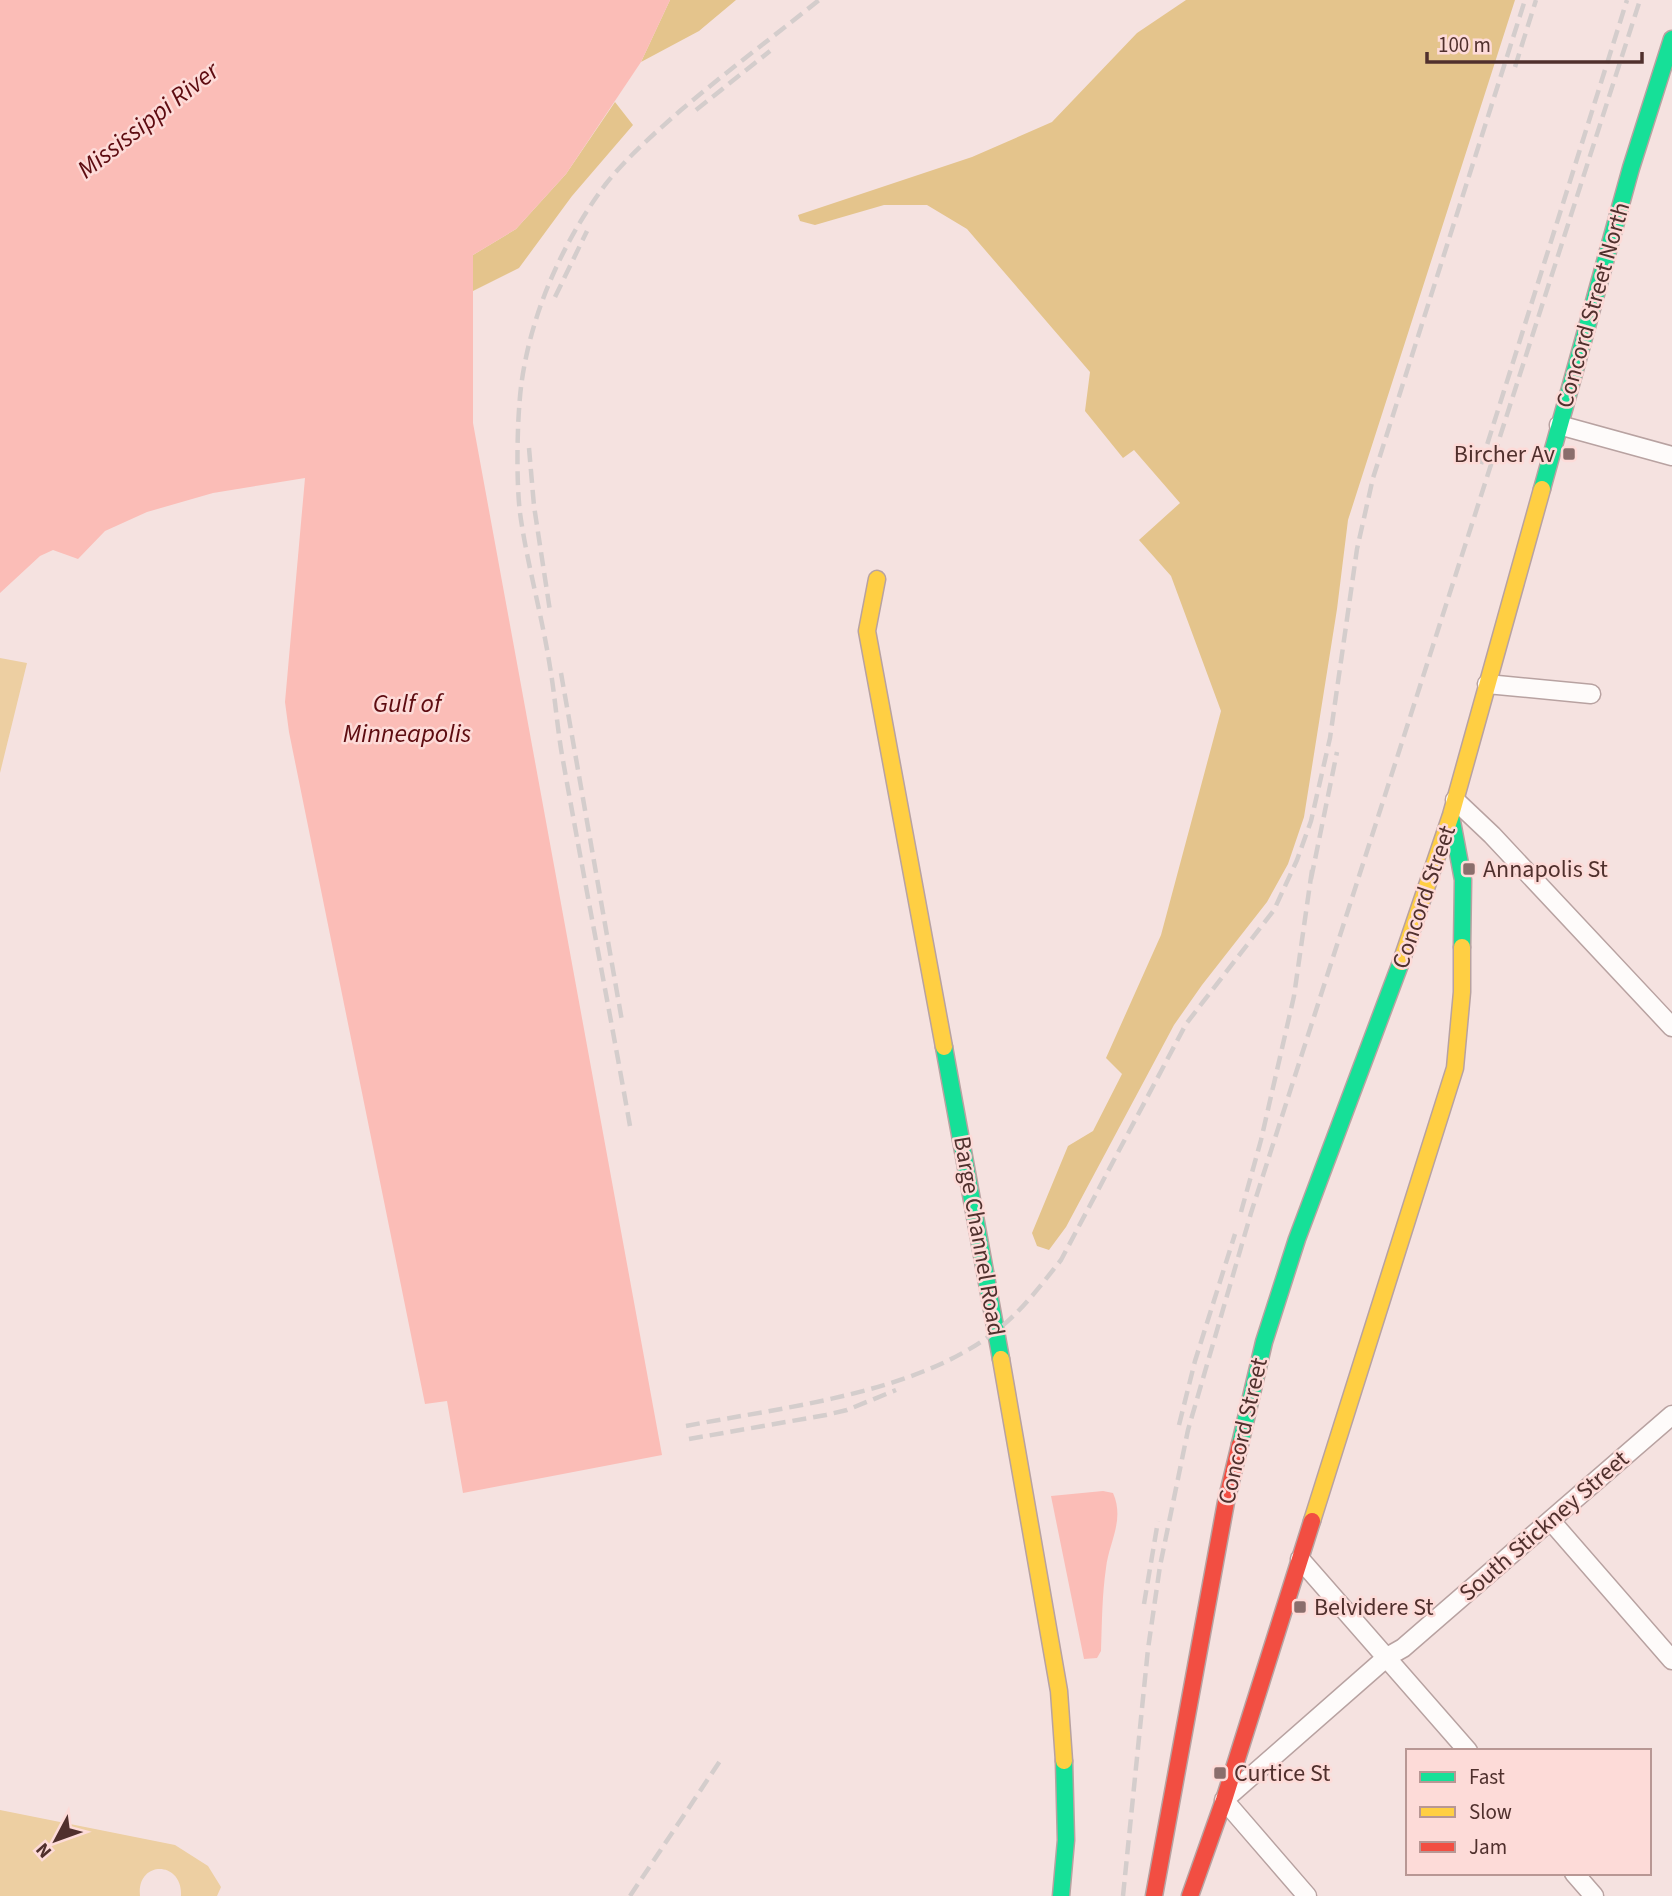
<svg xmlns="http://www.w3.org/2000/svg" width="1672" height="1896" font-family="'Source Sans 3',sans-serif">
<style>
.green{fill:#edcfa2}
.forest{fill:#e4c48c}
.water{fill:#fbbdb7}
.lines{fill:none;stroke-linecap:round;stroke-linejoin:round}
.street-casing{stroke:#b8a2a1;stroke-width:21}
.fast-casing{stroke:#b8a2a1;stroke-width:19}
.slow-casing{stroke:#b8a2a1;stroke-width:19}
.jam-casing{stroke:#b8a2a1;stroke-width:19}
.street{stroke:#fefbfa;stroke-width:18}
.fast{stroke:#16e098;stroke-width:16}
.slow{stroke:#ffcf43;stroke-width:16}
.jam{stroke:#f24e42;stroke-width:16}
.rail{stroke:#d4cdcc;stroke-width:4.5;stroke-dasharray:14 7;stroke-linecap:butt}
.poi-dot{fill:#8a6e6c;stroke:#fddbd8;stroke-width:2.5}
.labels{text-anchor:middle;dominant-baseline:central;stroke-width:5;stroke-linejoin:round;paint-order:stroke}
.street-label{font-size:24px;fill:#50302d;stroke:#fddbd8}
.poi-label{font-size:24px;fill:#50302d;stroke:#fddbd8;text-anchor:start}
.water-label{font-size:26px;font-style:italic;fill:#5d0b10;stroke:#fddbd8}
</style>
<rect width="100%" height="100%" fill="#f5e2e0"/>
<path class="green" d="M0 658 27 663 0 773Z
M0 1810 175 1845 208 1866 221 1887 217 1896H181C183 1860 136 1860 140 1896H0Z"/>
<path class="forest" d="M670 0H736L699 31 641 62Z
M1186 0H1515L1348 520 1337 609 1304 817 1288 864 1267 902 1202 985 1174 1025 1066 1227 1049 1250 1037 1246 1032 1233 1068 1146 1093 1131 1122 1074 1106 1058 1161 935 1221 711 1171 576 1139 540 1180 503 1134 450 1123 458 1085 411 1090 372 967 229 927 205H884L815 225 800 221 798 215 972 157 1052 122 1137 33Z
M615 102 633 125 572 196 519 268 473 291V255L516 229 566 174Z"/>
<path class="water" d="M0 0H670L641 62 566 174 516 229 473 255V423L662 1455 463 1493 447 1401 425 1404 289 732 285 702 305 478 213 493 147 512 105 531 78 559 53 550 40 556 0 593Z
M1103 1491 1113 1493C1125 1520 1109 1542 1106 1568 1102 1595 1102 1623 1101 1651L1097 1658 1084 1659 1051 1496Z"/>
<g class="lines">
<defs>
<path id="street" d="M1559 425 1672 456
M1487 684 1591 694
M1455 800 1492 835 1672 1027
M1551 1521 1672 1660
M1300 1559 1468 1751
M1574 1873 1594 1896
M1307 1896 1224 1800 1387 1657 1403 1648 1672 1415"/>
<path id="fast" d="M1542 489 1631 168 1672 39
M1451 816 1463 880 1462 947
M944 1047 1001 1359
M1240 1444 1264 1342 1297 1239 1401 962
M1061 1896 1066 1840 1064 1761"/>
<path id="slow" d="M877 579 867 631 944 1047
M1401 962 1451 815 1542 489
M1001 1359 1059 1691 1064 1761
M1312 1521 1455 1068 1462 992V947"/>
<path id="jam" d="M1154 1896 1226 1502 1240 1444
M1190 1896 1224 1800 1312 1521"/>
</defs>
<use href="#street" class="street-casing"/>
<use href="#fast" class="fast-casing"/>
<use href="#slow" class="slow-casing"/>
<use href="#jam" class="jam-casing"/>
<use href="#street" class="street"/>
<use href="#fast" class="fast"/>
<use href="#slow" class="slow"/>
<use href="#jam" class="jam"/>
<path class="rail" d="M1515 67 1536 0
M696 110 770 51
M555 297 587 231
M529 448 534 506 550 611
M1481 464 1627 0
M561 673 622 1021
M1311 879 1337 752
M630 1126C608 1002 584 879 562 755 557 726 555 696 550 667 542 615 527 564 520 513 516 479 517 421 521 387 530 315 562 243 605 185 627 157 655 133 681 110 726 72 773 37 819 0
M1241 1212 1261 1140 1294 996 1312 870
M1179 1425 1195 1361 1235 1234
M686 1426C783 1407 916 1394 996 1331 1021 1312 1041 1285 1061 1260L1186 1024 1274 910 1297 860 1311 821 1330 738 1357 549 1373 478 1525 0
M689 1439 826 1415 847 1410 896 1390
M1144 1604 1158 1521
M630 1896 722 1758
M1123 1896 1148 1649 1160 1566 1188 1430 1251 1213 1640 0"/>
</g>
<g class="poi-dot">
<rect x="1562" y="447" width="14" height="14" rx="3.5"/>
<rect x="1462" y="862" width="14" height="14" rx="3.5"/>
<rect x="1293" y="1600" width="14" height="14" rx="3.5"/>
<rect x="1213" y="1766" width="14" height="14" rx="3.5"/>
</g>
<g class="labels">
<g class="street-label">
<text transform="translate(1593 305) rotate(-74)">Concord Street North</text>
<text transform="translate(1424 897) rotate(-71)">Concord Street</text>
<text transform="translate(979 1236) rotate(80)">Barge Channel Road</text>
<text transform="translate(1243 1431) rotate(-77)">Concord Street</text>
<text transform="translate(1544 1526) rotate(-41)">South Stickney Street</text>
</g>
<g class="poi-label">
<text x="1555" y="454" text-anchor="end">Bircher Av</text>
<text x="1483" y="869">Annapolis St</text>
<text x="1314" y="1607">Belvidere St</text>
<text x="1234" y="1773">Curtice St</text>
</g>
<g class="water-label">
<text transform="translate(148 120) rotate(-38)">Mississippi River</text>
<text x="407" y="703">Gulf of<tspan x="407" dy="30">Minneapolis</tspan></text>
</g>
</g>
<rect x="1406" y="1749" width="245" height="126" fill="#fddbd8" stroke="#b89794" stroke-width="2"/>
<rect x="1420" y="1772" width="35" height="10" fill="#16e098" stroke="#b89794" stroke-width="2"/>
<text x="1469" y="1784" font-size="21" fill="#50302d">Fast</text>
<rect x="1420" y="1807" width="35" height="10" fill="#ffcf43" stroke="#b89794" stroke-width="2"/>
<text x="1469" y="1819" font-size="21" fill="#50302d">Slow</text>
<rect x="1420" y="1842" width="35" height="10" fill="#f24e42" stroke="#b89794" stroke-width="2"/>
<text x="1469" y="1854" font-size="21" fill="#50302d">Jam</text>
<g transform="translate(56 1840) rotate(229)" stroke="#fddbd8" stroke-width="5" paint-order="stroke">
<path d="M0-5L12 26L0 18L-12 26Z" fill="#50302d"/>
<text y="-10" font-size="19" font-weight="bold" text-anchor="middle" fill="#50302d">N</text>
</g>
<path d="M1427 52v10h215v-10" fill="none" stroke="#50302d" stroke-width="3.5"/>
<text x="1438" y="52" font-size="21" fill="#50302d" stroke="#fddbd8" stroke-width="5" paint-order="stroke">100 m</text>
</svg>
